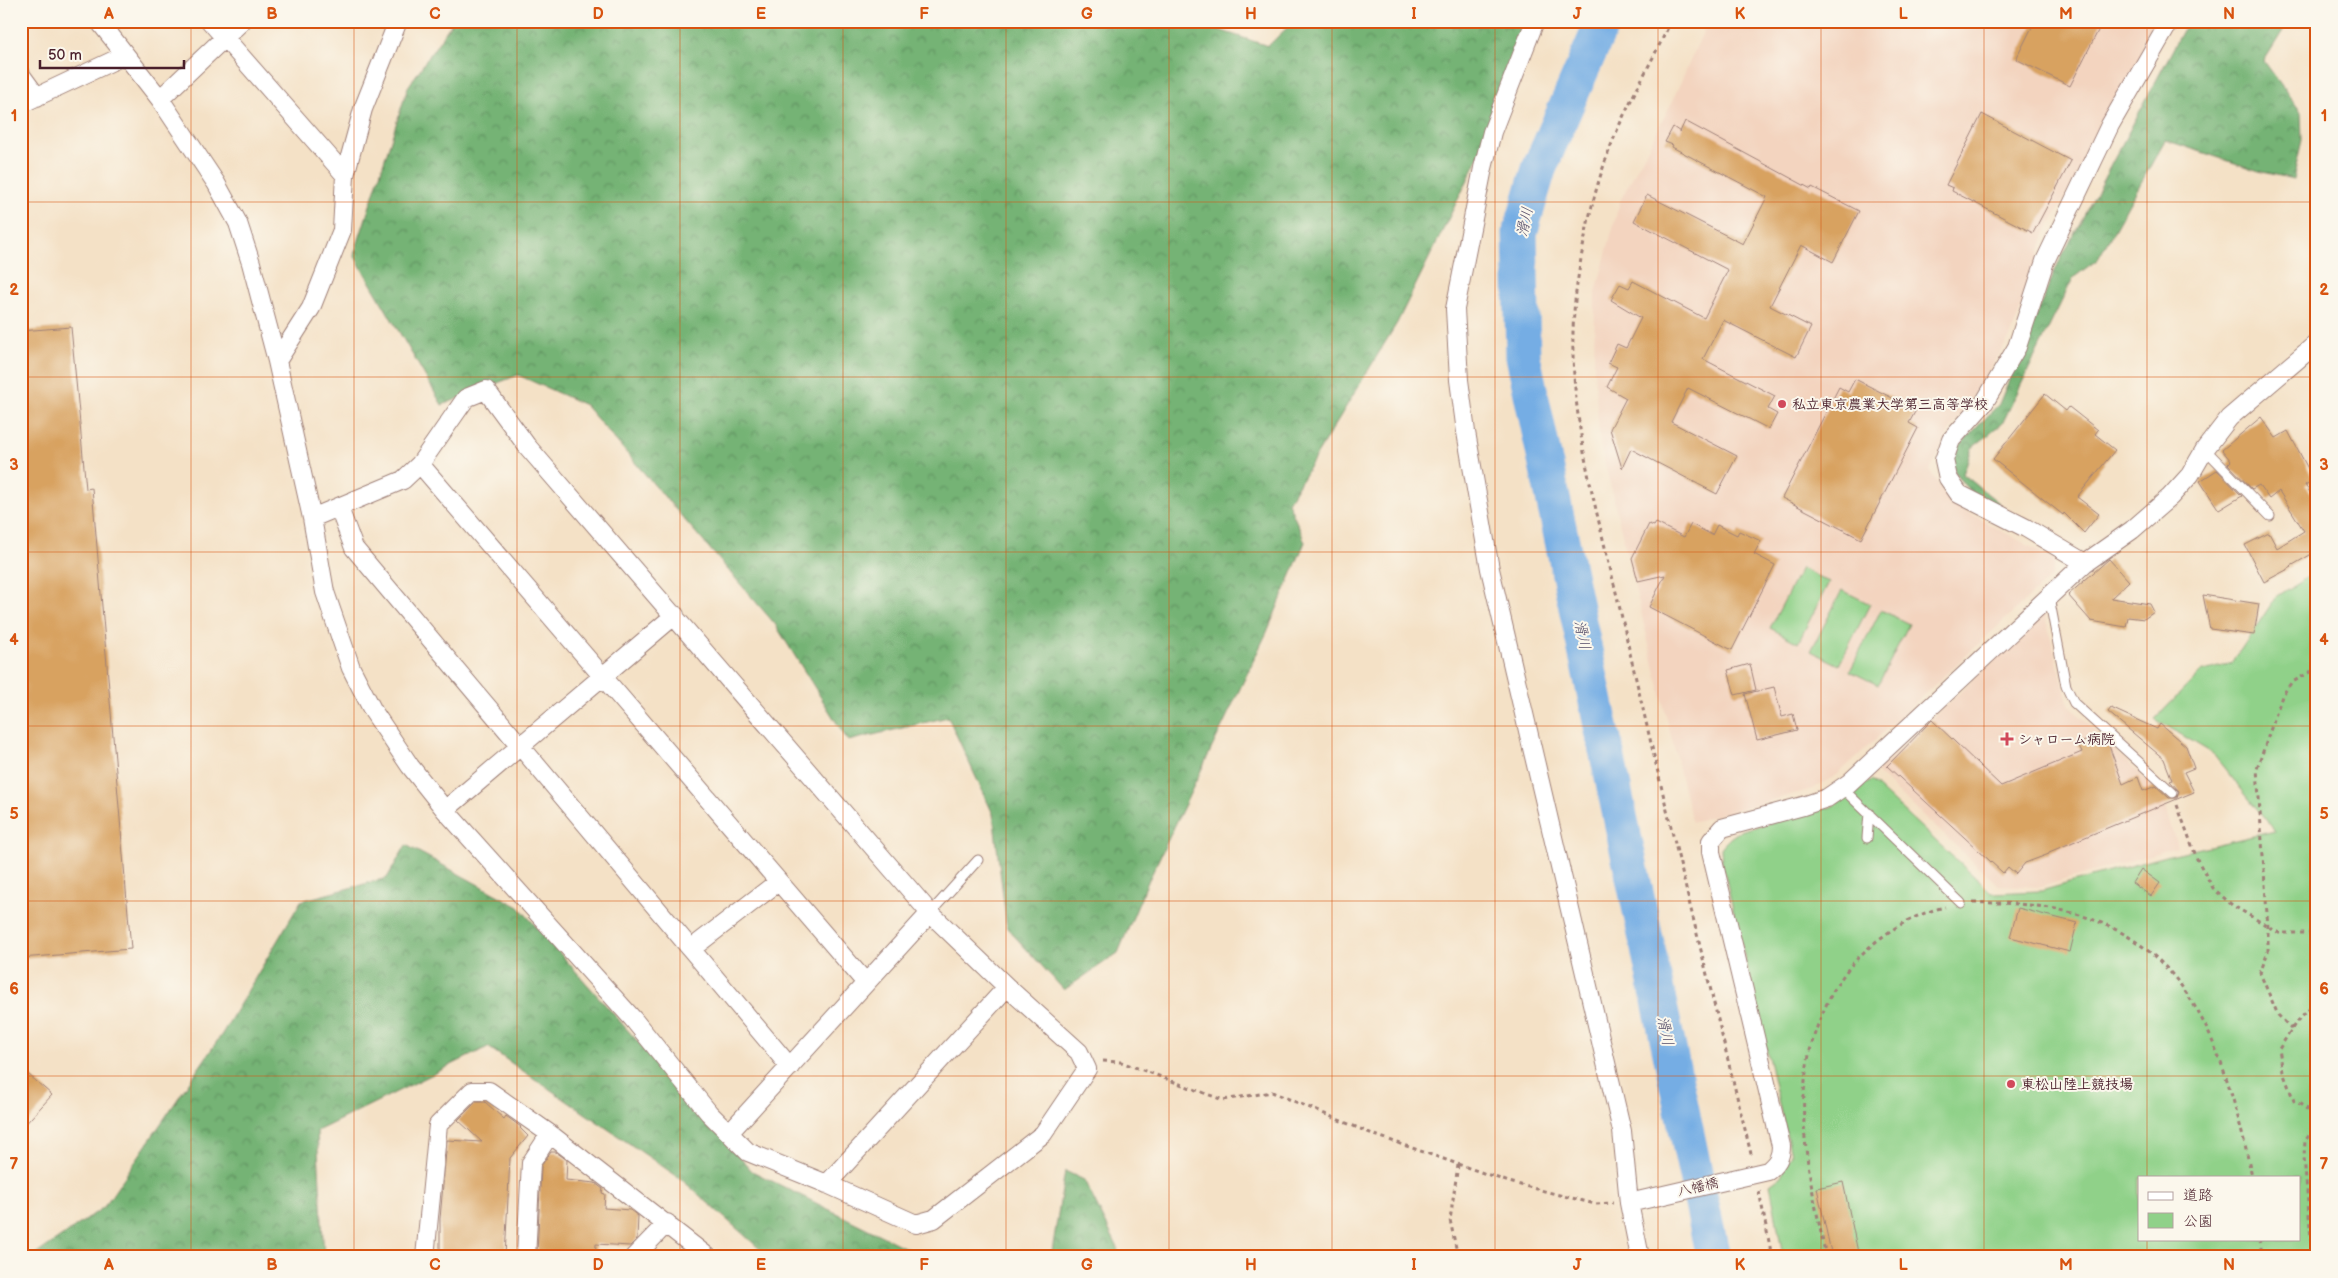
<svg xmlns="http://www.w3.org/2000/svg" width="2338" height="1278" font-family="'Balsamiq Sans','Klee One',sans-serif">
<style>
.built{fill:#f3d4bf}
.forest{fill:url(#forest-crowns);stroke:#5f6950}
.green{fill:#90d189;stroke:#6d785a;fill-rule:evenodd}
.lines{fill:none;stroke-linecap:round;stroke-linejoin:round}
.river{stroke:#74ade4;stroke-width:35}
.building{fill:#d8a261}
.service-casing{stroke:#9f8078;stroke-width:11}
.minor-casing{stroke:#9f8078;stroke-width:20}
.path{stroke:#9f8078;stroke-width:3;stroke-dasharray:4 4;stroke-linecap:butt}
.service{stroke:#fff;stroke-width:9}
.minor{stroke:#fff;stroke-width:18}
.grid{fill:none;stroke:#d8530f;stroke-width:1;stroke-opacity:0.55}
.poi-dot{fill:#d1495b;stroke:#fbf7ec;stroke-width:2}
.labels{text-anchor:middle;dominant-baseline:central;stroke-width:4;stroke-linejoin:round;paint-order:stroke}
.poi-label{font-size:14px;font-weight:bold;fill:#4a1f2b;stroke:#fbf7ec;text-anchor:start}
.street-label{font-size:14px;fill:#4a1f2b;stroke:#fbf7ec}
.water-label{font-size:15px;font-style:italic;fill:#59516c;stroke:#fbf7ec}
.neatline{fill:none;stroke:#d8530f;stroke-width:2}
.grid-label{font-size:16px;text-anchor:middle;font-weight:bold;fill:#d8530f}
</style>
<defs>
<pattern id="forest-crowns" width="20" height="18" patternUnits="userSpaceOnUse" patternTransform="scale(1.25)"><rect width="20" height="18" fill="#74b375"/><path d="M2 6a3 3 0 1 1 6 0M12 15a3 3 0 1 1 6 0" fill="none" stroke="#619160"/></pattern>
</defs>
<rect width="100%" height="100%" fill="#fbf7ec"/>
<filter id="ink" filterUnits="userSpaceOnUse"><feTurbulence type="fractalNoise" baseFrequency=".02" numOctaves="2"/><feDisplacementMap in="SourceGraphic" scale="10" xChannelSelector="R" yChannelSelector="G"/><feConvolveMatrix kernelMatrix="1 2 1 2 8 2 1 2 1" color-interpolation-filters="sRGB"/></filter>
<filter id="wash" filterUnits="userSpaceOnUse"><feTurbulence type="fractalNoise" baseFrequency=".0096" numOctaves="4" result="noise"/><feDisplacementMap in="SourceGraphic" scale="20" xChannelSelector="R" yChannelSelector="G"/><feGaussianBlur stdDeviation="1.12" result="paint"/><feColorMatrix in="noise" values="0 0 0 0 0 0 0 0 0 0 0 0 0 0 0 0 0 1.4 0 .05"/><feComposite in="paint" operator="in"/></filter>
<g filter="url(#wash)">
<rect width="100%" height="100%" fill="#f4e1c6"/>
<path class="built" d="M1708 21H2161L2045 234 2029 288 2010 337 1946 437 1930 471 1949 502 2055 560 2052 576 1837 775 1812 789 1692 822 1600 443 1594 370 1595 296 1620 201 1670 106Z
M2044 613 2069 705 2162 796 2177 847 2041 887 1998 885 1876 772Z"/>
<path class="forest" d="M453 21H1192L1268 46 1294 21H1542L1473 169 1397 323 1288 502 1305 542 1267 632 1146 886 1118 953 1064 990 1007 928 993 814 948 717 848 741 775 624 585 405 518 375 442 405 354 255 408 87Z
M2188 21H2289L2264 61 2301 112 2302 140 2293 179 2259 171 2165 140 2098 259 2073 278 2002 424 1972 448 1963 474 1999 503 1994 508C1974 496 1961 486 1951 464L1959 446 1999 404 2058 264Z
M406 845 519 907 752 1171 924 1257H769L681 1179 488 1047 317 1131 324 1257H32L104 1207 222 1034 301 901 387 878Z
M1065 1171 1084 1180 1119 1250 1114 1257H1051Z"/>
<path class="green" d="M1801 568 1829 582 1798 643 1770 628Z
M2317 571V1257H1783L1770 1184 1781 1176 1791 1154 1722 862 1721 848C1728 839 1733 835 1743 830L1831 807 1871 781 1992 893 2041 891 2170 855 2275 831 2212 753 2155 719 2201 672 2232 663 2276 597ZM2139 1177H2299V1239H2139Z
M1842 590 1870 604 1839 665 1811 651Z
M1881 610 1909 624 1878 685 1850 671Z"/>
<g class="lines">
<path class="river" d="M1603 21 1539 169 1520 233 1523 356 1713 1257"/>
</g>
<g id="blocks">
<path class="building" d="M2035 21H2103L2070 86 2016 59Z
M1982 114 2071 161 2033 233 1952 191 1953 188 1946 185Z
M1685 121 1811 189 1812 187 1859 211 1833 262 1801 245 1770 306 1811 327 1796 357 1723 320 1703 359 1775 396 1768 409 1777 414 1769 429 1688 388 1671 422 1737 456 1717 494 1631 449 1622 468 1610 429 1626 398 1607 387 1617 367 1608 363 1617 344 1626 348 1641 318 1611 300 1620 284 1629 288 1633 281 1704 318 1728 270 1634 221 1647 195 1743 244 1767 197 1672 147 1673 145 1665 142 1673 127 1680 132Z
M71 327 86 489 92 488 131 949 21 958V331Z
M1855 379 1916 410 1909 423 1918 428 1861 539 1782 498 1839 387 1848 392Z
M2045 394 2066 411 2069 407 2098 430 2095 434 2115 450 2077 497 2099 514 2084 533 2064 513 2063 515 1993 459Z
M2261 417 2276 438 2288 431 2314 480 2305 485 2317 503V551L2291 566 2292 567 2264 582 2245 545 2269 533 2277 548 2304 531 2279 491 2269 499 2259 485 2252 489 2228 464 2231 461 2222 450Z
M2217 470 2242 496 2219 510 2200 481Z
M1656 523 1684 537 1691 524 1712 535 1717 525 1737 535 1739 531 1761 541 1754 554 1775 565 1732 650 1649 607 1665 575 1638 581 1632 558 1649 524 1654 526Z
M2109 559 2129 581 2111 598 2150 604 2154 612 2144 619 2128 617 2126 627 2091 621 2068 595Z
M2203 595 2259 604 2254 635 2210 629Z
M1750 664 1756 690 1735 695 1728 670Z
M1774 687 1782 717 1793 714 1797 730 1757 740 1745 694Z
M2111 708 2157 729 2160 724 2186 746 2194 768 2184 772 2194 792 2049 852V854L2025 863 2016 874 2008 867 2003 873 1887 766 1932 720 2001 786 2082 752 2078 744 2100 735 2108 743 2123 784 2138 777 2143 791 2156 786 2169 798H2177L2179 791 2170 781 2172 780 2164 759 2108 712Z
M2141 869 2160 883 2151 896 2132 883Z
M2018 908 2077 923 2070 952 2010 937Z
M21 1068 52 1095 21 1129Z
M476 1102H485L504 1119 506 1116 521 1127 520 1128 528 1136 510 1158 505 1257H440V1219L447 1140 482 1142 458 1120Z
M551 1152H556L567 1160 566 1180 595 1183 603 1189 602 1193 605 1194 604 1208 630 1210 638 1216 637 1239 630 1246 596 1244 595 1257 537 1254 541 1166Z
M1843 1182 1859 1257H1832L1817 1188Z"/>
</g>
</g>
<g filter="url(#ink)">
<use href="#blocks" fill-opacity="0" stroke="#9f8078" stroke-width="1"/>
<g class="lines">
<defs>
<path id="service" d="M2205 449 2270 516
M2049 597 2066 686 2074 703 2173 793
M1842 788 1961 903
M1867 838 1869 813
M930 913 978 860"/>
<path id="minor" d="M99 21 160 99 216 183 238 223 251 263 277 361 312 518 325 592 351 668 373 711 410 766 445 810 633 1019 709 1113 748 1152 827 1184 916 1224 934 1219 1043 1134 1087 1069 1079 1052 1007 987 930 913 527 446 486 390 466 398 420 464 403 480 312 518
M210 21 345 175
M1535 21 1492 132 1483 168 1455 309 1459 380 1466 432 1490 569 1622 1131 1629 1203 1640 1257
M21 75 37 97
M160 99 242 21
M21 104 125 55
M277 361 311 308 342 230 345 175 363 109 398 21
M420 464 866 983
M339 508 354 548 790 1067
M2085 563 2026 528 1959 494 1948 478 1944 460 1951 440 1984 403 2017 347 2045 261 2110 125 2170 21
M445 810 675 615
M691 949 778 882
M729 1133 930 913
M827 1184 1007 987
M1629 1203 1768 1171C1777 1163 1781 1158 1781 1146L1711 852V841L1722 828 1803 806 1827 798 1849 783 2085 563 2132 530 2170 497 2190 475 2205 449 2229 418 2317 343
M425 1257 438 1125 472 1091H489L550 1134 708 1257
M526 1257 531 1163 550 1134
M634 1257 667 1223"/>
</defs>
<use href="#service" class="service-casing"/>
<use href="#minor" class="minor-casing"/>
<path class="path" d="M1671 21C1653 60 1630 98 1614 138 1594 187 1583 239 1576 292 1562 402 1598 512 1622 618 1663 799 1708 978 1752 1158
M2177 805 2197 859 2213 888 2232 905 2279 933H2317
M1973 903C2168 898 2216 1007 2252 1177
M2292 1029 2278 1015 2260 973 2268 952V928L2257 769 2282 696 2291 683 2317 668
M1103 1061 1121 1062 1223 1100 1272 1092 1375 1135 1509 1182 1595 1204 1613 1203
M1458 1165 1450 1220 1458 1257
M1759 1191 1772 1257
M2260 1239 2262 1257
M1826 1257C1809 1173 1787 1094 1823 1012 1833 989 1845 970 1863 953 1885 932 1914 914 1945 907
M2316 1257 2312 1250 2304 1157 2305 1141 2314 1129C2313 1113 2308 1108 2294 1101L2283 1072 2279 1049 2295 1024 2317 1001"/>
<use href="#service" class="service"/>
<use href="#minor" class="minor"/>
</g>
</g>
<path class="grid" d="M191 21V1257M354 21V1257M517 21V1257M680 21V1257M843 21V1257M1006 21V1257M1169 21V1257M1332 21V1257M1495 21V1257M1658 21V1257M1821 21V1257M1984 21V1257M2147 21V1177M21 202H2317M21 377H2317M21 552H2317M21 726H2317M21 901H2317M21 1076H2317M2147 1239V1257"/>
<g class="poi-dot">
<circle cx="1782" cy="404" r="5"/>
<path d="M2004.5 731.5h5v5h5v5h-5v5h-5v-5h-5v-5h5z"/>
<circle cx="2011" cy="1084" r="5"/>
</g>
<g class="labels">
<g class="poi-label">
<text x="1792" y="404">私立東京農業大学第三高等学校</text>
<text x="2018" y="739">シャローム病院</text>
<text x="2021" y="1084">東松山陸上競技場</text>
</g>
<g class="street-label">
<text transform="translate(1698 1187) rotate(-13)">八幡橋</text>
</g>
<g class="water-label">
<text transform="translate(1525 222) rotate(-78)">滑川</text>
<text transform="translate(1582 635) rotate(78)">滑川</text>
<text transform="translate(1665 1031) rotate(78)">滑川</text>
</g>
</g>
<rect width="2338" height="1278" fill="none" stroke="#fbf7ec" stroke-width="55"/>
<rect x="2138" y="1176" width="162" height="65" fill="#fbf7ec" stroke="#b4a19f"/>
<rect x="2148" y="1192" width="25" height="8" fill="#ffffff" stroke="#b4a19f"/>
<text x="2183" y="1200" font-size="15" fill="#4a1f2b">道路</text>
<rect x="2148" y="1213" width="25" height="15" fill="#90d189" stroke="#b4a19f"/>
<text x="2183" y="1226" font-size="15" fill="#4a1f2b">公園</text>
<path d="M40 60v8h144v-8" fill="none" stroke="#4a1f2b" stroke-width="2.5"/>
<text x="48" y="60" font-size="15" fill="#4a1f2b" stroke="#fbf7ec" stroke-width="4" paint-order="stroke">50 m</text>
<rect x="28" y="28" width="2282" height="1222" class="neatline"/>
<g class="grid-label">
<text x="109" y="19">A</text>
<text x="272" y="19">B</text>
<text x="435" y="19">C</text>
<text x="598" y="19">D</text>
<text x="761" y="19">E</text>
<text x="924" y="19">F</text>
<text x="1087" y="19">G</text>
<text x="1251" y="19">H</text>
<text x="1414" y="19">I</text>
<text x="1577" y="19">J</text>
<text x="1740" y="19">K</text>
<text x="1903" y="19">L</text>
<text x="2066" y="19">M</text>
<text x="2229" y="19">N</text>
<text x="14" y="121">1</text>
<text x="2324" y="121">1</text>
<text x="14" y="295">2</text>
<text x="2324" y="295">2</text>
<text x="14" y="470">3</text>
<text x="2324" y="470">3</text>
<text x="14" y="645">4</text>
<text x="2324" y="645">4</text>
<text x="14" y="819">5</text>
<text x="2324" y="819">5</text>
<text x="14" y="994">6</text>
<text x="2324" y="994">6</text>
<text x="14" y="1169">7</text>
<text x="2324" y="1169">7</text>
<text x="109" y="1270">A</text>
<text x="272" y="1270">B</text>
<text x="435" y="1270">C</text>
<text x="598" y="1270">D</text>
<text x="761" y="1270">E</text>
<text x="924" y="1270">F</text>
<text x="1087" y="1270">G</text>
<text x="1251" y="1270">H</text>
<text x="1414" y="1270">I</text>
<text x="1577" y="1270">J</text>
<text x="1740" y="1270">K</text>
<text x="1903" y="1270">L</text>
<text x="2066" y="1270">M</text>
<text x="2229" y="1270">N</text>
</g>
</svg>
